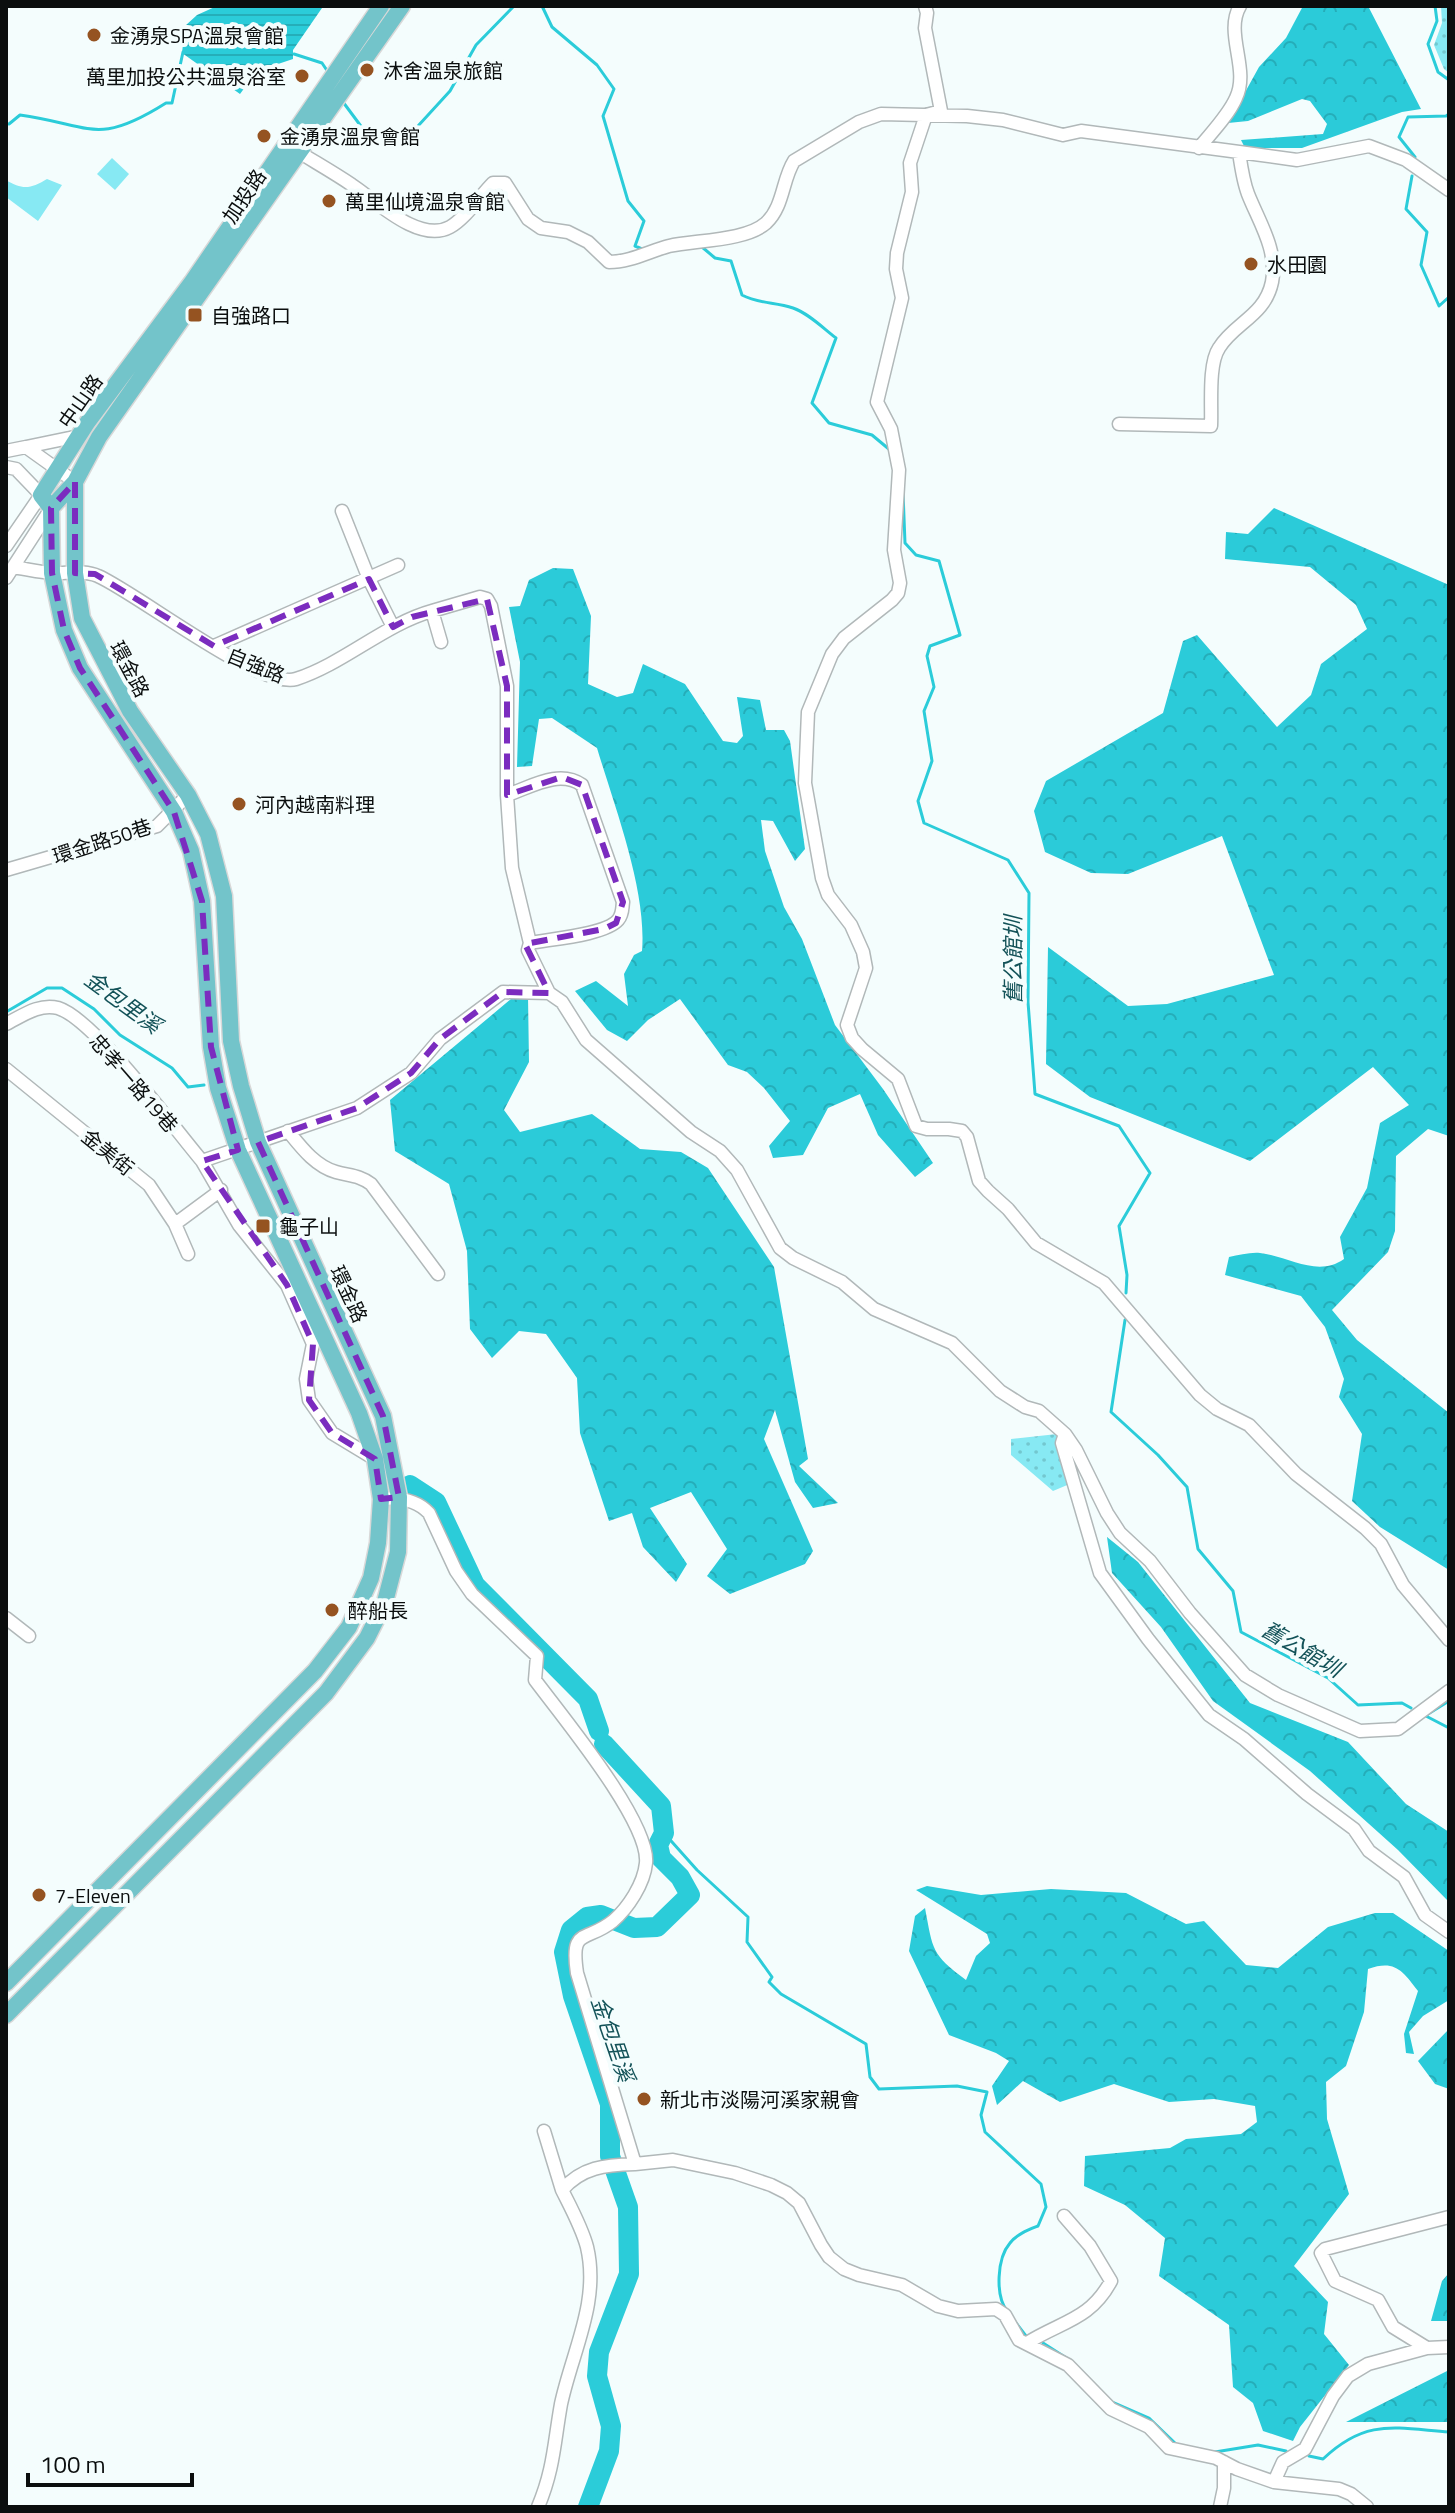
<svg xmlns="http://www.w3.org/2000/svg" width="1455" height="2513" font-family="'Titillium Web','Noto Sans TC',sans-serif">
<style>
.green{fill:#87e9f3}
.forest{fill:url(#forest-crowns)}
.park{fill:url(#park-dots)}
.water{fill:url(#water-rules)}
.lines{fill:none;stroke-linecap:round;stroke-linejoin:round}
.stream{stroke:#2bccd9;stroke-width:3}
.river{stroke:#2bccd9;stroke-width:20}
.minor-casing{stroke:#b1b8b9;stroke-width:15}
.major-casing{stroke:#d8d8d8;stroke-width:19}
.minor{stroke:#fff;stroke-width:12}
.major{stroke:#73c4ca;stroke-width:16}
.marked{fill:none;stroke:#7b2cbf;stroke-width:6;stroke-dasharray:16 10;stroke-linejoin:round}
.poi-dot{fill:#955321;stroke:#f4fdfd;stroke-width:3}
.labels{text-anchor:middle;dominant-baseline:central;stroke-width:8;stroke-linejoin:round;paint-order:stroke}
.poi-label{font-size:20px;fill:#0b0e0e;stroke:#f4fdfd;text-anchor:start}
.street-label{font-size:20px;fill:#0b0e0e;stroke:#f4fdfd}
.water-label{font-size:22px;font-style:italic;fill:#135258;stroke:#f4fdfd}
</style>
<defs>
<pattern id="forest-crowns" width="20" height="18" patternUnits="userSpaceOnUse" patternTransform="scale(2)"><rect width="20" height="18" fill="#2bcbd9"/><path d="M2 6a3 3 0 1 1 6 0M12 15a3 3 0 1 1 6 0" fill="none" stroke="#25adb9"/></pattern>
<pattern id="park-dots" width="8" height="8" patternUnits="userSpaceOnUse" patternTransform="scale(2)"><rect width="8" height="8" fill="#87e9f3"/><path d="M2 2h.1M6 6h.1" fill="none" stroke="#73c7cf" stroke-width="1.8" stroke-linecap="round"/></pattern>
<pattern id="water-rules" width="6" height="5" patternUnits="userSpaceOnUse" patternTransform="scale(2)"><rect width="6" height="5" fill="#2bccd9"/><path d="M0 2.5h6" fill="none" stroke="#25aeb9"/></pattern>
</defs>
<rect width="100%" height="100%" fill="#f4fdfd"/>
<path class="green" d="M112 158 129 174 115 190 97 174Z
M47 179 62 185 38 221 6 197V180C22 190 31 189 47 179Z"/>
<path class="forest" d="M1303 6H1368L1421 109 1402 112 1302 148H1245L1241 140 1323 134 1327 124 1310 101 1302 99 1248 121 1228 123 1259 67 1286 38Z
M1274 508 1449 585V1136L1428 1129 1396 1156 1395 1231 1388 1252 1332 1310 1357 1340 1449 1413V1570L1380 1527 1352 1501 1362 1434 1339 1397 1344 1379 1325 1327 1301 1296 1225 1275 1229 1257C1239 1255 1251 1252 1260 1253 1289 1256 1317 1278 1344 1259L1340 1237 1367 1188 1380 1123 1409 1105 1373 1067 1250 1161 1090 1097 1046 1064 1048 947 1128 1006 1167 1004 1274 975 1222 836 1128 874 1091 873 1045 852 1034 811 1046 781 1163 713 1183 641 1197 635 1277 727 1311 695 1321 664 1367 629 1356 605 1310 567 1225 559 1226 532 1248 534Z
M553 568 573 569 591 616 588 684 617 697 633 693 643 664 685 684 723 741 737 743 743 736 737 697 760 700 766 730H784L790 741 805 849 795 861 773 821 761 820 765 851 784 907 802 939 835 1025 883 1089 933 1163 915 1177 878 1135 860 1094 828 1108 803 1155 773 1158 769 1146 790 1121 764 1088 747 1072 728 1065 680 999 648 1020 627 1041 607 1030 575 991 596 981 628 1006 624 974 634 955 642 951C647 891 615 808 597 748L552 718 539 719 532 766 517 767 520 662 509 607 520 606 529 580Z
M528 996 529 1062 504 1110 520 1132 592 1114 640 1149 681 1152 708 1168 774 1267 808 1459 799 1466 838 1503 813 1508 795 1482 775 1410 764 1439 813 1551 805 1564 730 1594 707 1576 727 1549 691 1492 650 1508 687 1564 676 1582 643 1547 632 1513 609 1521 580 1433 577 1378 546 1334 519 1331 492 1358 470 1329 467 1251 449 1184 395 1151 390 1100 511 999Z
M1107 1537 1138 1562 1250 1703 1348 1742 1406 1804 1449 1832V1902L1398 1850 1310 1771 1213 1701 1161 1627 1112 1573Z
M927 1886 981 1895 1051 1889 1126 1893 1186 1924 1204 1921 1246 1965 1278 1968 1328 1927 1375 1913H1393L1449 1951V2000L1423 2016 1409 2032 1414 2054 1406 2053 1404 2034 1418 1991C1403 1971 1395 1959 1368 1969L1364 2012 1346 2066 1326 2082 1327 2119 1349 2194 1294 2266 1328 2302 1324 2334 1349 2365 1300 2427 1293 2441 1263 2431 1253 2403 1233 2387 1229 2325 1159 2276 1165 2238 1125 2205 1084 2186 1085 2156 1170 2148 1186 2139 1241 2134 1257 2122 1255 2106 1214 2099 1169 2102 1114 2084 1060 2102 1023 2081 997 2105 992 2086 1009 2061 996 2053 949 2035 909 1951 915 1916 925 1908C933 1950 931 1954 966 1980L976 1956 990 1943 987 1934 916 1890Z
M1449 2029V2089L1435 2084 1418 2061Z
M1449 2273V2321H1431L1442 2281Z
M1449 2370V2422H1346Z"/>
<path class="park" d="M1441 6H1449V73L1444 69 1434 45 1442 23Z
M1057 1434 1072 1483 1053 1491 1011 1455V1439Z"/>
<path class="water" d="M217 6H319L322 8 293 50V59L257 71 240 94 182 53 185 26 197 15Z"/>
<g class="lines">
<path class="stream" d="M542 6 552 27 597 65 614 89 603 116 628 201 644 221 635 246 642 249
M1435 6 1437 21 1428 44 1438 72 1449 80
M294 54 322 63 328 72
M343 102 369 137 384 146 407 138 450 91 476 45 514 6
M9 124 20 115C92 125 96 147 166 103H172L183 52
M1415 157 1399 137 1408 117 1446 116 1449 114
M1412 176 1406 209 1427 232 1421 265 1439 306 1449 297
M702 247 715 258 731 261 742 295C759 304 775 302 793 308 808 313 823 328 836 338L812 403 829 423 872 435 890 450
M903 492 905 543 916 555 939 561 960 635 930 646 927 656 934 687 924 711 932 761 918 801 924 823 1008 860 1029 893 1028 1002 1035 1094 1119 1126 1150 1173 1119 1226 1127 1275 1126 1293
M6 1012 47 988H62L94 1009 120 1035 172 1068 188 1087 204 1085
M1125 1320 1111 1412 1158 1455 1187 1487 1198 1549 1233 1591 1241 1632 1328 1678 1358 1705 1402 1703 1411 1708
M1428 1714 1449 1701
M1424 1715 1449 1728
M664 1833 697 1870 748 1917 747 1942 772 1977 769 1982 781 1994 866 2044 870 2077 879 2089 957 2086 987 2092 981 2115 985 2132 1041 2184 1046 2207 1038 2226C1028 2230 1017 2234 1010 2243 997 2258 995 2295 1007 2311
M1016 2323 1026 2336
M1043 2343 1068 2359
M1110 2401 1149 2418 1176 2444
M1215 2452 1258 2445 1286 2451
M1309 2456 1323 2459C1366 2418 1395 2428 1449 2432"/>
<path class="river" d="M410 1485 436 1502 475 1585 588 1699 599 1731
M588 2507 609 2451 611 2426 597 2376 599 2352 629 2274 628 2207 610 2156V2104L573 1996 564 1952 571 1930 587 1917 601 1915 634 1928 657 1927 690 1895 680 1877 661 1858 658 1845 664 1833 661 1806 604 1744"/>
<defs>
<path id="minor" d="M925 6 927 13 925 28 941 111 926 115 910 163 912 192 897 253 896 269 902 298 877 402 891 429 899 470 894 550 900 583 898 593 892 600 844 638 832 654 808 712 805 783 822 878 828 895 851 925 863 952 866 968 847 1025 852 1038 862 1049 898 1079 916 1126 927 1129H949L962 1131 967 1137 979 1181 988 1191 1008 1209 1036 1243 1104 1283 1200 1395 1217 1409 1249 1425 1296 1474 1365 1528 1381 1544 1403 1585 1449 1640
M1199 148C1211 133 1228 116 1236 98 1250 69 1224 33 1240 6
M294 149C313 161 333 172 352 185 375 200 419 244 450 227 466 218 480 196 493 183H505L528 219 541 228 568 232 588 242 609 262C630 262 650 251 669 246 696 240 746 241 766 223 784 206 782 180 794 161L859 122 881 114 967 116 1003 120 1063 135 1081 131 1239 152C1241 166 1243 181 1248 194 1259 222 1278 250 1272 282 1265 316 1234 323 1219 348 1208 364 1212 406 1211 426L1119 424
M1239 152 1297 160 1369 146 1406 160 1449 190
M26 447 79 436
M6 451 26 447 75 482
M6 467 16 469 41 495 6 546
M342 511 369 579 393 627
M13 567C27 569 42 573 56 573 69 573 86 570 98 576 137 593 260 690 296 679 343 664 385 624 432 611L441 642
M6 578 50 510
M432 611 480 597 487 599 491 606 507 686V795
M214 646 398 565
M6 870 157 826 188 795
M530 943 512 868 507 795C531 787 559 769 582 785L623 902C622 909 623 914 618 920 605 935 550 939 530 943L528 950 549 993
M6 1024C22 1016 39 1003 58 1008 94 1019 174 1128 202 1161L357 1108 411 1073 440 1039 503 992 549 993 562 1002 586 1040 691 1132 720 1151 737 1170 780 1248 793 1258 842 1282 874 1309 952 1343 1000 1391 1025 1407 1039 1411 1065 1434 1076 1450 1107 1513 1120 1533 1150 1561 1190 1613 1245 1675 1278 1695 1360 1731 1398 1729 1449 1691
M6 1069 149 1185 175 1224 188 1254
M288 1131C301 1147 315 1166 336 1172 350 1176 359 1175 371 1184L438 1274
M202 1161 239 1225 287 1285 313 1344 306 1379 309 1400 332 1433 375 1459
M175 1224 221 1190
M1065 1434 1062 1443 1100 1573 1148 1639 1209 1715 1244 1739 1307 1794 1354 1829 1369 1851 1404 1877 1425 1915 1449 1932
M381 1499C399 1497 416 1499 429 1513L456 1571 472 1594 537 1656 535 1680C561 1715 650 1822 646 1863 644 1884 628 1908 613 1921 586 1943 570 1926 577 1973L635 2164C605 2165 582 2167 562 2190 571 2208 582 2228 587 2247 600 2302 572 2352 561 2404 554 2443 554 2469 538 2507
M6 1618 29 1636
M544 2131 562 2190
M635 2164 673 2160 735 2173 771 2185 787 2193 799 2203 821 2245 829 2257 844 2269 859 2275 902 2285 938 2306 958 2311 996 2309 1005 2315 1019 2340 1068 2365 1111 2409 1149 2427 1169 2448 1216 2458 1237 2469 1274 2482 1339 2489 1351 2494 1367 2507
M1027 2343C1062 2321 1090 2320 1111 2281L1090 2246 1064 2216
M1427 2348 1449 2347
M1274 2482 1283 2462 1305 2449 1333 2396 1348 2376 1368 2364 1427 2348 1393 2327 1378 2300 1335 2281 1321 2253 1325 2249 1449 2217
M1220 2507 1224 2488V2462"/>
<path id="major" d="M51 508 75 482 99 437 402 6
M6 1983 315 1671 349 1627 371 1578 378 1543 381 1499 375 1459 359 1413 238 1150 218 1088 211 1047 202 901 191 851 174 812 80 668 64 630 52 573 51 508 41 495 87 423 192 282 381 6
M6 2015 326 1693 367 1638 385 1602 398 1552 399 1497 383 1416 258 1142 241 1086 231 1041 224 896 208 834 188 795 130 711 82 618 75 573V482"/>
</defs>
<use href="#minor" class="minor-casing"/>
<use href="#major" class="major-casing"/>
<use href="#minor" class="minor"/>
<use href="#major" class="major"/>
</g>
<path class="marked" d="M75 482V573L95 574 214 646 369 579 393 627 412 617 487 599 507 686V795L562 777 582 785 623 902 616 923 604 929 525 944 549 993 503 992 440 1039 411 1073 357 1108 258 1142 383 1416 399 1497 381 1499 375 1459 332 1433 309 1400 313 1344 287 1285 202 1161 238 1150 211 1047 202 901 174 812 80 668 64 630 52 573 51 508Z"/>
<g class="poi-dot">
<circle cx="94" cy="35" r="8"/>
<circle cx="367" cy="70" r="8"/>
<circle cx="302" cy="76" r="8"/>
<circle cx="264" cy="136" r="8"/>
<circle cx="329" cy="201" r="8"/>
<circle cx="1251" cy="264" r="8"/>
<rect x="187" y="307" width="16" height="16" rx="4"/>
<circle cx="239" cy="804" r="8"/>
<rect x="255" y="1218" width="16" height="16" rx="4"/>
<circle cx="332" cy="1610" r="8"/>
<circle cx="39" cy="1895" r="8"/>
<circle cx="644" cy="2099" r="8"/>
</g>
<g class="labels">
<g class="poi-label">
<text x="110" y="35">金湧泉SPA溫泉會館</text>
<text x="383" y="70">沐舍溫泉旅館</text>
<text x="286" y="76" text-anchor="end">萬里加投公共溫泉浴室</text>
<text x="280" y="136">金湧泉溫泉會館</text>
<text x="345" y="201">萬里仙境溫泉會館</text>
<text x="1267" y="264">水田園</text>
<text x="211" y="315">自強路口</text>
<text x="255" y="804">河內越南料理</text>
<text x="279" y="1226">龜子山</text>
<text x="348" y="1610">醉船長</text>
<text x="55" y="1895">7-Eleven</text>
<text x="660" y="2099">新北市淡陽河溪家親會</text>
</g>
<g class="street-label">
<text transform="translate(244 196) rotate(-56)">加投路</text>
<text transform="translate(80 401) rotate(-55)">中山路</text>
<text transform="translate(256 665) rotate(22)">自強路</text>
<text transform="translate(130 669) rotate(62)">環金路</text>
<text transform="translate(102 841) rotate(-18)">環金路50巷</text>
<text transform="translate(134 1083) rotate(49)">忠孝一路19巷</text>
<text transform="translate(108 1152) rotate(39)">金美街</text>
<text transform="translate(349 1294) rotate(65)">環金路</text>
</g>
<g class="water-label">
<text transform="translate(1013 960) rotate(-90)">舊公館圳</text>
<text transform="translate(123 1002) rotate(36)">金包里溪</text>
<text transform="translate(1302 1649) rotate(30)">舊公館圳</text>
<text transform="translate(613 2039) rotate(71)">金包里溪</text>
</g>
</g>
<rect width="1455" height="2513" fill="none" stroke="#0b0e0e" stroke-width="16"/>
<path d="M28 2473v12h164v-12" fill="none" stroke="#0b0e0e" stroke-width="4"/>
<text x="40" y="2473" font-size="24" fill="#0b0e0e" stroke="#f4fdfd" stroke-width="6" paint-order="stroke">100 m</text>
</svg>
